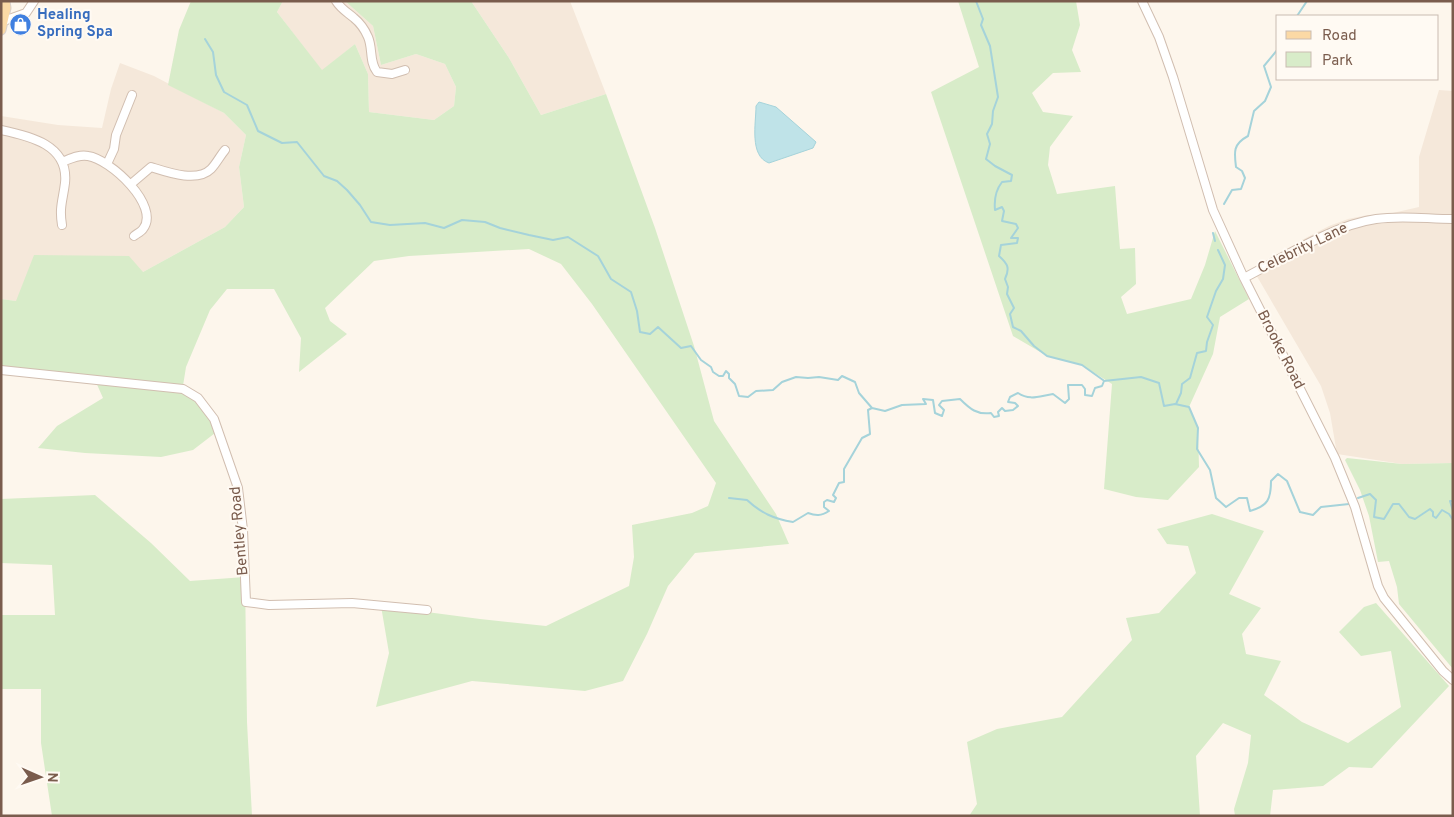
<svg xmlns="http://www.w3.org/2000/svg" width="1454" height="817" font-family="Overpass,sans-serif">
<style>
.residential{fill:#f5e8da}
.green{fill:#d8ecc9}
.water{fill:#bfe3e8;stroke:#a5d3da}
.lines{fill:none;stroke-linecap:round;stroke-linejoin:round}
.stream{stroke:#a5d3da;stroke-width:2}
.minor-casing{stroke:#d1beb0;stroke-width:10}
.major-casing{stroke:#dad1cd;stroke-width:11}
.minor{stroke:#fff;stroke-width:8}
.major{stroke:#fbd9a5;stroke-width:9}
.labels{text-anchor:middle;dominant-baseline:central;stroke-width:4;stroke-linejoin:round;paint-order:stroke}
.shop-label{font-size:15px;font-weight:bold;fill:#366cbe;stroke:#fffaf3;text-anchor:start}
.street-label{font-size:15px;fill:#7a5c4d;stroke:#fffaf3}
</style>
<rect width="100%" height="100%" fill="#fdf6ec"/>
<path class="residential" d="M283 1H345L373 26 381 65 416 54 445 64 456 87 454 106 434 120 369 112 368 74 355 44 322 71 277 12Z
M471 1H570L606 94 541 115 509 58Z
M120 63 154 76 224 113 246 135 239 167 244 207 225 227 143 272 16 301 1 299V116L58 125 102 128 111 89Z
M1439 90 1453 91V463L1402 464 1337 454 1330 413 1321 386 1255 273 1300 241 1329 226 1348 219 1368 215H1384L1419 207V157Z"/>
<path class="green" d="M191 1H283L277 12 322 70 355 44 368 74 369 112 434 120 454 106 456 87 445 64 416 54 381 65 373 26 345 1H471L509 58 541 115 606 94 655 228 694 346 714 421 776 514 789 544 695 553 668 586 647 634 623 681 585 691 472 681 376 707 389 653 381 606 480 619 546 626 629 586 634 557 632 525 692 513 708 506 716 483 592 304 561 264 529 249 409 256 374 261 325 308 330 321 347 334 299 372 301 338 274 289H227L210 310 186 367 182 392 203 406 219 430 193 450 161 457 85 453 38 448 57 426 103 398 95 380 1 370V299L16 301 34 255 129 256 143 272 225 227 244 207 239 167 246 135 224 113 168 85 179 30Z
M958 1H1076L1080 25 1072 50 1081 72 1053 73 1032 93 1043 112 1073 116 1050 147 1048 165 1057 194 1115 186 1120 249 1135 248 1136 284 1121 297 1127 314 1191 299 1205 265 1215 231 1249 299 1220 317 1213 354 1189 407 1198 428 1199 467 1168 500 1136 497 1104 489 1112 384 1082 365 1047 356 1013 336 931 92 979 67Z
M1347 458 1402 464 1453 463V669L1399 604 1397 587 1389 561 1378 562 1369 516 1360 490 1345 460Z
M95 495 151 543 190 581 245 577 247 722 252 816H52L41 743V689H1V615H55L52 565 1 563V499Z
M1212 514 1264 531 1229 594 1261 608 1242 634 1246 654 1281 661 1264 695 1302 722 1348 743 1401 707 1391 651 1361 656 1339 632 1364 607 1376 603 1449 686 1372 768 1349 767 1323 786 1273 790 1270 816H1235L1234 809 1248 763 1251 735 1223 723 1196 756 1200 816H969L977 804 967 742 997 729 1062 717 1132 640 1126 618 1159 613 1196 573 1188 546 1167 544 1157 529Z"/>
<path class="water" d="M759 102 776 107 816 142 813 148 769 163C749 156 756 123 756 106Z"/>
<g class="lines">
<path class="stream" d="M976 1 983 19 981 25 990 46 998 97 993 111 992 124 987 134 990 144 986 159 995 166 1012 175 1011 181 1002 182C995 191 994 200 995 210L1002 207 1004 211 1002 221 1016 224 1018 228 1011 238H1018L1017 243 1001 245 999 256C1008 264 1010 268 1005 279L1008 287 1007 294 1014 308 1010 314 1013 327 1021 331 1034 346 1047 356 1082 365 1103 380
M1297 16 1307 1
M205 39 213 52 216 75 224 92 247 105 258 131 282 143 297 142 324 176 337 181 347 190 360 205 371 222 390 225 425 223 444 228 462 220 485 222 500 228 529 235 553 240 568 237 598 256 611 279 631 292 637 311 640 332 650 334 658 327 681 348 691 346 701 360 711 367 713 372 719 376H723L726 371 729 374V378L735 384 739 396 748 397 756 391 773 390 782 382 796 377 808 378 819 377 838 380 842 376 855 382 859 393 872 408 885 411 902 405 926 404 923 399 933 400 935 413 942 416 944 410 939 405 942 401 960 399C970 409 977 415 991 413L994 417 999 416 998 412 1002 408 1005 411 1013 410 1018 406 1015 403 1008 402 1010 397 1018 393C1030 401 1039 396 1053 394L1065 403 1069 399 1068 385H1082L1085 389V395L1092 396 1095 388 1102 386 1104 381 1141 377 1159 383 1164 406 1175 404 1189 407 1198 428 1197 449 1210 470 1216 498 1226 507 1239 498H1247L1250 511C1268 506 1271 499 1271 481L1278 474 1287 481 1300 512 1313 515 1321 507 1349 504
M1224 204 1232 190 1241 189 1245 178 1242 171 1236 167C1234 152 1233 144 1248 136L1254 111 1265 101 1271 87 1264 66 1278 49
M1213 233 1215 241
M1176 404 1181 393 1182 384 1190 378 1197 353 1206 351 1207 342 1213 325 1207 317 1216 291 1223 279 1225 265 1218 250
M729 498 747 500C761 513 774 519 793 522L808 513C816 516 821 516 829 511L824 507V502L827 500 834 502 836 498 833 495 839 483 844 482V469L862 438 870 434 868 410 872 408
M1358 498 1370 494 1376 500 1374 517 1384 519 1393 504H1399L1409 517 1415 519 1430 509 1433 512V516L1436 518 1442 510 1449 514 1453 520
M1453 501H1450L1453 511"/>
<defs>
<path id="minor" d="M336 1C341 9 347 12 354 18 359 22 365 30 368 37 373 48 369 62 377 72L392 74 405 70
M1142 1 1159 37 1173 77 1213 210 1244 278 1335 458 1355 507 1378 586 1384 598 1443 671 1453 680
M1 22 26 13 34 1
M1 130C30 136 69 145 65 183 63 200 59 207 62 225
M62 162C70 159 79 154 88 156 110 159 161 206 143 229 141 232 136 234 134 236
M107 164 114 149 116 135 132 95
M131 184 151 167C167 172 197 183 211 169 216 164 220 156 225 150
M1244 278C1283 258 1333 225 1376 219 1401 215 1428 219 1453 219
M1 370 183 389 198 398 214 419 238 488 243 530 246 602 269 605 352 603 427 610"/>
<path id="major" d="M1 30 6 8 5 1"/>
</defs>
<use href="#minor" class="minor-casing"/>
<use href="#major" class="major-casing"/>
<use href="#minor" class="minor"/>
<use href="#major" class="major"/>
</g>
<defs>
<symbol id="shop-disc" viewBox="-11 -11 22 22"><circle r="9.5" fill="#3f7fe0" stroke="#fffaf3"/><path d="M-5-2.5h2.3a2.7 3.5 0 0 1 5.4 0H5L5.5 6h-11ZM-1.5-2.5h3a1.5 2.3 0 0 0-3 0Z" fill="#fff"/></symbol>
</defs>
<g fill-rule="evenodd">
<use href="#shop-disc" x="8" y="12" width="25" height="25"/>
</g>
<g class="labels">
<g class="shop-label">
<text x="37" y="15">Healing<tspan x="37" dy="17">Spring Spa</tspan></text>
</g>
<g class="street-label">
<text transform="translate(1303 249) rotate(-26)">Celebrity Lane</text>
<text transform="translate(1280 350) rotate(63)">Brooke Road</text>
<text transform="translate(240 531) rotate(-95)">Bentley Road</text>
</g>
</g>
<rect width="1454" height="817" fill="none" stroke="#7a5c4d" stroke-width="5"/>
<rect x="1276" y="15" width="162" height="65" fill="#fffaf3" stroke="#cabbb1"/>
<rect x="1286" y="31" width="25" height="8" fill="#fbd9a5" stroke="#cabbb1"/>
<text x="1322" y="40" font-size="15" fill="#7a5c4d">Road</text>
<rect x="1286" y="52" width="25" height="15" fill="#d8ecc9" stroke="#cabbb1"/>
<text x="1322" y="65" font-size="15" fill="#7a5c4d">Park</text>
<g transform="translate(40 777) rotate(92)" stroke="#fffaf3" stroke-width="4" paint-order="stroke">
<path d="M0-4L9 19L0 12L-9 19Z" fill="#7a5c4d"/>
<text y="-8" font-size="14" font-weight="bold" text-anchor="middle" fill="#7a5c4d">N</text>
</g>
</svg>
